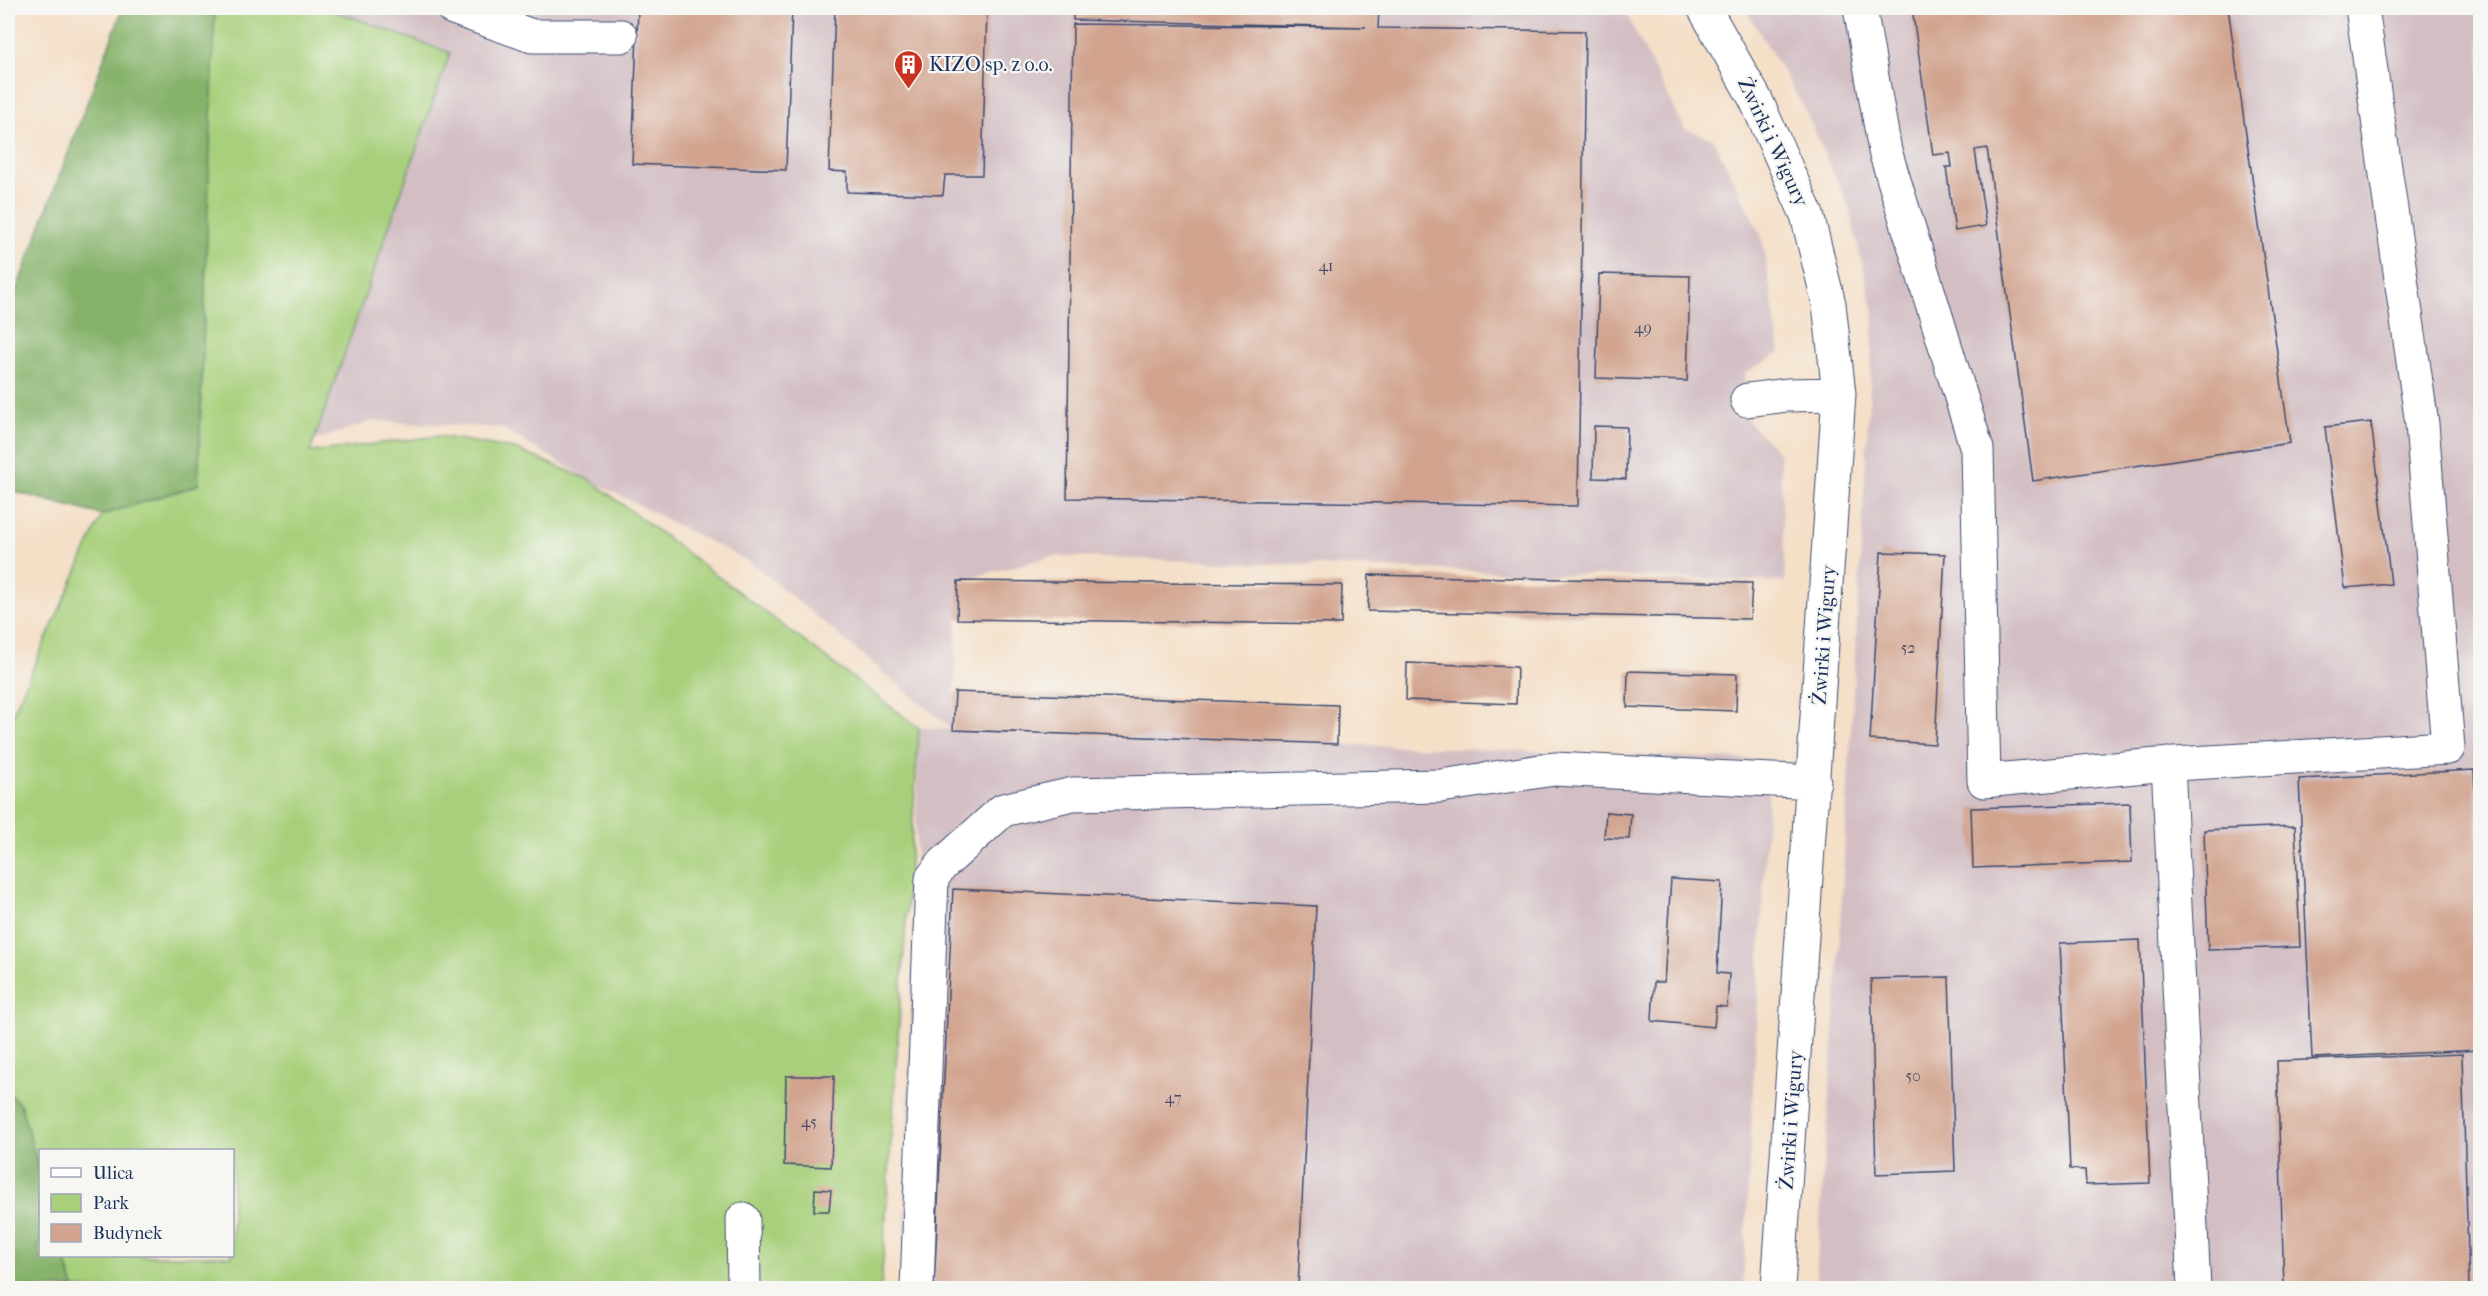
<svg xmlns="http://www.w3.org/2000/svg" width="2488" height="1296" font-family="'IM FELL French Canon',serif">
<style>
.industrial{fill:#d2bec3}
.green{fill:#a8d07b;stroke:#62806c;stroke-width:1.5}
.forest{fill:#86b26b;stroke:#507064;stroke-width:1.5}
.building{fill:#d2a490}
.lines{fill:none;stroke-linecap:round;stroke-linejoin:round}
.minor-casing{stroke:#3c496e;stroke-width:35}
.minor{stroke:#fff;stroke-width:33}
.labels{text-anchor:middle;dominant-baseline:central;stroke-width:4.5;stroke-linejoin:round;paint-order:stroke}
.number-label{font-size:16px;fill:#494c6a}
.poi-label{font-size:20px;fill:#1b2f5e;stroke:#f6f6f2;text-anchor:start}
.street-label{font-size:20px;fill:#1b2f5e;stroke:#f6f6f2}
</style>
<rect width="100%" height="100%" fill="#f6f6f2"/>
<filter id="ink" filterUnits="userSpaceOnUse"><feTurbulence type="fractalNoise" baseFrequency=".0167" numOctaves="2"/><feDisplacementMap in="SourceGraphic" scale="12" xChannelSelector="R" yChannelSelector="G"/><feConvolveMatrix kernelMatrix="1 2 1 2 8 2 1 2 1" color-interpolation-filters="sRGB"/></filter>
<filter id="wash" filterUnits="userSpaceOnUse"><feTurbulence type="fractalNoise" baseFrequency=".008" numOctaves="4" result="noise"/><feDisplacementMap in="SourceGraphic" scale="24" xChannelSelector="R" yChannelSelector="G"/><feGaussianBlur stdDeviation="1.35" result="paint"/><feColorMatrix in="noise" values="0 0 0 0 0 0 0 0 0 0 0 0 0 0 0 0 0 1.4 0 .05"/><feComposite in="paint" operator="in"/></filter>
<g filter="url(#wash)">
<rect width="100%" height="100%" fill="#f4dfc7"/>
<path class="industrial" d="M327 8H1623L1685 129 1713 139 1762 237 1780 353 1744 374 1749 422 1780 454 1785 582 1053 556 958 581 953 730 1770 760 1743 1288H903L919 728 952 729 753 564 590 480 501 428 373 421 313 441 450 53Z
M1745 8H2480V1288H1815L1836 1003 1874 313 1849 208 1802 104Z"/>
<path class="green" d="M215 8H327L450 53 310 452 439 436 515 449 590 480 919 728 881 1288H74L64 1256H232V1150H40V1174L21 1106 8 1092V724L102 515 198 485Z"/>
<path class="forest" d="M123 8H215L198 485 102 515 8 490V312Z
M8 1092 21 1106 40 1174V1256H64L74 1288H8Z"/>
<g id="blocks">
<path class="building" d="M638 8H792L786 170 632 164Z
M835 8H987L982 175H945L943 195 847 192V172L829 171Z
M1073 8H1379L1378 28 1585 31 1578 506 1067 498 1073 24 1366 27 1073 20Z
M1912 8H2228L2290 443 2033 481 1987 148 1975 150 1986 226 1955 231 1946 167H1952L1950 153 1933 155Z
M1599 274 1690 276 1687 381 1596 378Z
M2371 422 2391 584 2345 588 2325 427Z
M1594 426 1627 427 1626 479 1593 478Z
M1881 552 1945 554 1935 744 1870 740Z
M1369 575 1752 583 1750 619 1368 611Z
M958 581 1342 585 1341 624 957 619Z
M1407 663 1517 667 1516 704 1406 700Z
M1628 671 1737 674 1736 711 1627 707Z
M955 692 1338 705 1337 744 953 730Z
M2474 770 2480 906V1050L2312 1058 2299 779Z
M2130 803 2132 862 1973 868 1971 808Z
M1606 812 1631 814 1629 839 1604 838Z
M2295 826 2300 947 2208 950 2204 830Z
M1671 879 1722 882 1717 973 1729 974 1727 1007 1716 1006 1714 1027 1652 1021 1654 982H1664Z
M953 889 1316 906 1298 1288H934Z
M2140 940 2150 1183 2086 1185 2085 1170 2070 1169 2060 943Z
M1949 977 1955 1171 1876 1174 1871 979Z
M2462 1054 2469 1288H2284L2277 1061Z
M786 1076H834L831 1167 784 1165Z
M815 1189 831 1190 829 1211H814Z"/>
</g>
</g>
<g filter="url(#ink)">
<use href="#blocks" fill-opacity="0" stroke="#3c496e" stroke-width="1.5"/>
<g class="lines">
<defs>
<path id="minor" d="M453 8 532 36H621
M1704 8 1756 100 1807 215 1829 304 1839 394 1778 1288
M1860 8 1885 151 1977 449 1984 781 2157 765 2448 748 2422 424 2362 8
M1747 400 1787 395 1839 394
M2168 764 2194 1288
M743 1219 744 1288
M917 1288 932 878 941 866 1003 810 1073 794 1441 786 1554 769 1814 782"/>
</defs>
<use href="#minor" class="minor-casing"/>
<use href="#minor" class="minor"/>
</g>
</g>
<defs>
<symbol id="building-pin" viewBox="-11 -11 22 30"><path d="M0 17L-7.5 6A9.5 9.5 0 1 1 7.5 6Z" fill="#c8321e" stroke="#f6f6f2"/><path d="M-4-6H4V6H1V3H-1V6H-4ZM-2.5-4.3h1.7v1.8h-1.7ZM.8-4.3h1.7v1.8H.8ZM-2.5-1h1.7V.8h-1.7ZM.8-1h1.7V.8H.8Z" fill="#fff"/></symbol>
</defs>
<g fill-rule="evenodd">
<use href="#building-pin" x="892" y="48" width="33" height="45"/>
</g>
<g class="labels">
<g class="number-label">
<text x="1326" y="265">41</text>
<text x="1643" y="327">49</text>
<text x="1908" y="647">52</text>
<text x="1913" y="1075">50</text>
<text x="1173" y="1097">47</text>
<text x="809" y="1121">45</text>
</g>
<g class="poi-label">
<text x="929" y="64">KIZO sp. z o.o.</text>
</g>
<g class="street-label">
<text transform="translate(1773 142) rotate(65)">Żwirki i Wigury</text>
<text transform="translate(1824 635) rotate(-86)">Żwirki i Wigury</text>
<text transform="translate(1791 1120) rotate(-86)">Żwirki i Wigury</text>
</g>
</g>
<rect width="2488" height="1296" fill="none" stroke="#f6f6f2" stroke-width="30"/>
<rect x="39" y="1149" width="195" height="108" fill="#f6f6f2" stroke="#9ea6b7" stroke-width="1.5"/>
<rect x="51" y="1168" width="30" height="9" fill="#ffffff" stroke="#9ea6b7" stroke-width="1.5"/>
<text x="93" y="1179" font-size="18" fill="#1b2f5e">Ulica</text>
<rect x="51" y="1194" width="30" height="18" fill="#a8d07b" stroke="#9ea6b7" stroke-width="1.5"/>
<text x="93" y="1209" font-size="18" fill="#1b2f5e">Park</text>
<rect x="51" y="1224" width="30" height="18" fill="#d2a490" stroke="#9ea6b7" stroke-width="1.5"/>
<text x="93" y="1239" font-size="18" fill="#1b2f5e">Budynek</text>
</svg>
